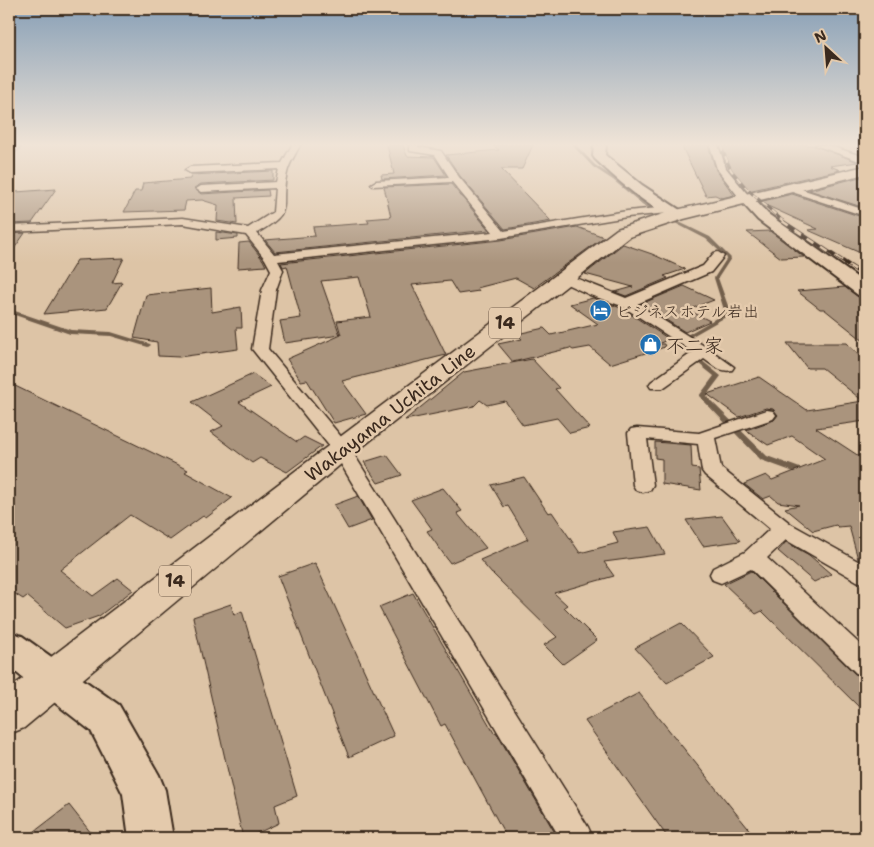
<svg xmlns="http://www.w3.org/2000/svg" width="874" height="847" font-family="'Shantell Sans','Klee One',sans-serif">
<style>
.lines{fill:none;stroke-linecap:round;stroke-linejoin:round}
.stream{fill:#725e4c;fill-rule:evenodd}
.building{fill:#aa947d;stroke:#3b2a1e}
.street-casing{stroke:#3b2a1e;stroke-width:3}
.secondary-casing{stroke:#3b2a1e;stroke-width:4}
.primary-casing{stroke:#3b2a1e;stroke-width:3}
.street{fill:#e4caac;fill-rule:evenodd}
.secondary{fill:#e4caac;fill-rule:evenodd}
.primary{fill:#e4caac;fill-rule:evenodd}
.rail-far1-casing{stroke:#3b2a1e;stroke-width:3}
.rail-casing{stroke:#3b2a1e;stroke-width:4}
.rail-far1{stroke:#e4caac;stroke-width:2;stroke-dasharray:6;stroke-linecap:butt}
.rail{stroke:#e4caac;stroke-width:2.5;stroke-dasharray:8;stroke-linecap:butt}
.labels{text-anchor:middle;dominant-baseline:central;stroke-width:5;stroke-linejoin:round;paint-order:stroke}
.far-poi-label{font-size:16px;fill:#3b2a1e;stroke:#e4caac;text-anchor:start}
.shield{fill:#e4caac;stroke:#6e5a49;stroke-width:1}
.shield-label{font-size:18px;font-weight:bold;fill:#3b2a1e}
.poi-label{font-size:19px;fill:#3b2a1e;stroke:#e4caac;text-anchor:start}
.street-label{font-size:19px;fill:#3b2a1e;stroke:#e4caac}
</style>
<rect width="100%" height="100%" fill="#ddc4a6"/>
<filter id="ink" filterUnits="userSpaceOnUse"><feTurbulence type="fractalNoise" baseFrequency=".02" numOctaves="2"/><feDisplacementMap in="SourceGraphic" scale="10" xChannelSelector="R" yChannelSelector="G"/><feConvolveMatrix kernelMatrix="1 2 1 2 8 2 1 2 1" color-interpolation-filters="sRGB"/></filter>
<g filter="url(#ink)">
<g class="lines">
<path class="stream" d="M21 145H25L9 160V157Z
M572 145H576L595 165 615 178 650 207V209H648L613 180 593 167Z
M675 221H677L710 237 731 258 718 278 731 314 680 343 721 376 706 396 767 456 808 471 809 473 808 475H802L761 460 699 396 714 376 673 343 725 313 714 278 727 258 706 239 675 223Z
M9 309 71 330 111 332 150 344 151 345 148 347 111 336 70 334 9 313Z"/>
</g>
<path class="building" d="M387 145H403L407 156 434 157 446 175 382 179 381 175 394 174Z
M492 145H533L522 169H501L551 221 505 229 460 176 446 155 499 150Z
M681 145H708L716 170 734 195 722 198 715 195 706 196Z
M720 145H813L858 162 830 166 840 170 748 191 728 167Z
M273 171V180L201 184 194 188 201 194 268 190 269 196 236 198 237 224 217 221 218 205 202 200 186 201 184 210 124 212 135 191H141L143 183 190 179 191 175Z
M860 177 865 179V208L809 190Z
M451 184 489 230 275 252 265 240 315 236 313 227 369 223 367 219 391 217 384 187Z
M56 189 32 223 9 224V204L16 192Z
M792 194 865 218V255L808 230 818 229 759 202Z
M577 227 604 237 534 288 516 278 477 288 479 291 458 294 450 281 412 285 446 355 342 381 366 414 334 423 307 380 301 381 287 359 341 335 337 321 371 317 359 277 321 281 340 335 285 343 280 321 301 318 287 266 283 267 281 263 501 240Z
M770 231 804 257 781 258 747 232Z
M216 232 238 235V238L216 240Z
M25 233 9 256V234Z
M249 242 263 260 266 266 238 268 239 243Z
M623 244 652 254 685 269 664 276 668 278 626 296 615 292 633 287 585 274Z
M124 258 112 283 122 282 107 308 44 314 77 260Z
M684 286 714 300 688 310 710 321 685 332 641 304Z
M845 287 857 296 865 299V342L824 309H820L797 291Z
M211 288 212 312 241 307 242 328H236L238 349 179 357 158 356 157 342 134 338 146 295Z
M593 298 621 308 669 339 658 344H664L665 347 610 364 590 347 573 350 570 348 513 362 498 344 522 339 517 334 544 328 551 335 598 324 570 304Z
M787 343H847L865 362V421L816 428 865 460V563L858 559 849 526 838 527 836 525 813 531 785 508 799 505 778 502 771 496 763 499 744 484 766 475 772 480 825 459 792 436 768 445 746 430 774 420 778 415 773 409 766 408 739 417 707 394 759 377 807 410 863 401 822 368H807Z
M532 359 559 388 555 389 590 428 570 433 557 418 523 425 505 401 487 405 480 400 474 406 405 420 464 372Z
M253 374 271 387 239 402 297 442 304 437 322 446 287 472 260 458 252 463 211 432 223 426 192 402Z
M9 383 188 470 185 472 232 498 206 518 203 516 170 540 130 515 60 570 93 596 118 578 133 590 99 616 65 628 27 596 23 599 9 590Z
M655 442 691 445 692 468 699 469 701 490 662 484V459L655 458Z
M387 455 402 475 378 483 364 462Z
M524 477 548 513 552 512 580 553 618 543 613 532 650 527 665 554 604 562 614 576 554 593 567 605 564 607 597 640 563 664 544 645 557 637 493 574H492L480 560 528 539 508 506 504 507 491 485Z
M443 488 462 511 457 513 486 548 450 563 427 531 432 529 411 500Z
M358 496 372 520 348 529 334 505Z
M722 516 740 541 703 546 686 520Z
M786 542 809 555 831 574 814 582 778 551Z
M315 563 394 736 349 757 278 576Z
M751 571 855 674 865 678V713L762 611 756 614 724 584Z
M413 593 494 733 496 732 558 838H507L445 724 441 726 379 607Z
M231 604 234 615 242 611 297 796 275 805 279 823 247 838H243L193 617Z
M681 623 714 657 667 683 635 648Z
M639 693 756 838H668L585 721Z
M69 805 95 838H26Z"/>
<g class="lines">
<defs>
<path id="street" d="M292 145H300C296 154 289 163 287 173 278 208 297 210 257 233L274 254 493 232 452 182 373 186 371 184 376 181 449 177 435 155 410 151V145H418V147L441 151 459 177 504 231 627 211 669 207 674 210 669 213 627 217 501 238 278 261 283 270 276 290 268 349 348 445 588 827 593 838H560L334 452 252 349 262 290 271 270 265 259 246 235 183 224 9 232V226L183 218 248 228 273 212 275 188 201 192 196 189 201 186 276 182 279 169 190 173 185 170 190 167 282 163Z
M710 145H718L726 168 749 196V200H741L717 169Z
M815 145H827L865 157V163Z
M789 185 865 210V216L786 190V186Z
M718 252 724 256 711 272 637 304 709 349 734 367 732 370C721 373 713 365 704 359L663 388H651L649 385 651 382 693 352 622 306 590 295 560 281 558 278 560 275H568L626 298 703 266 714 253Z
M767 410 773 411 776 415 773 419 715 438 721 468 791 524 865 565V584L857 581 786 540 767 558 865 649V676L856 673 751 569 721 583 713 580 710 574 713 568 745 552 770 529 705 475 702 471 698 444 647 439 653 485 650 490 643 492 636 490 633 485 628 433 631 429 637 428 699 433Z"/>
<path id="secondary" d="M594 145H606L605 155 642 185 683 212 686 215 683 218C664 223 610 173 595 159L593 156Z
M745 194 750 195 768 214 865 283V297L858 295 758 220 738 198 740 195Z
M9 632 22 636 119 705 159 775 165 790 173 838H129L123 794 91 731 9 667Z"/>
<path id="primary" d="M865 166V174L684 219 629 237 352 455 24 728 9 734V689L332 443 617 229 672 211Z"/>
</defs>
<use href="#street" class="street-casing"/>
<use href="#secondary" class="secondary-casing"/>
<use href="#primary" class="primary-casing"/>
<use href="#street" class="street"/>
<use href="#secondary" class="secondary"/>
<use href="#primary" class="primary"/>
<defs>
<path id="rail-far1" d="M723 145 722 149 731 170 747 189 784 222"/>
<path id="rail" d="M782 221 865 276"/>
</defs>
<use href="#rail-far1" class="rail-far1-casing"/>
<use href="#rail" class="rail-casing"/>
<use href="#rail-far1" class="rail-far1"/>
<use href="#rail" class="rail"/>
</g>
</g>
<linearGradient id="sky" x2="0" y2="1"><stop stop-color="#879fb6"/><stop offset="0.55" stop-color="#f0e4d7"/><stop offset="1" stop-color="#f0e4d7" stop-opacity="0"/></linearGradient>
<rect width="874" height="263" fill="url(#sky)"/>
<defs>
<symbol id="hotel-disc" viewBox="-11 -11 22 22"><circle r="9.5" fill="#1f6fb2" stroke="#e4caac"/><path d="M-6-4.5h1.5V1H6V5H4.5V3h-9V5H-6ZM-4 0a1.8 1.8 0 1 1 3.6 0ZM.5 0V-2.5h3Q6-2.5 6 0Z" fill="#fff"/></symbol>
<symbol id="shop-disc" viewBox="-11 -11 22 22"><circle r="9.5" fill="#1f6fb2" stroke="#e4caac"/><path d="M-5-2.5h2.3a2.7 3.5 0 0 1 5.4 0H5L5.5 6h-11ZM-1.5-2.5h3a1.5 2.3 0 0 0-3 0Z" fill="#fff"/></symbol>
</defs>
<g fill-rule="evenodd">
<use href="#hotel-disc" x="588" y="298" width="25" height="25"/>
<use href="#shop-disc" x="638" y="332" width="25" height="25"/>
</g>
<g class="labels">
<g class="far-poi-label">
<text x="616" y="311">ビジネスホテル岩出</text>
</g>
<g class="shield">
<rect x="489" y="307.5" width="32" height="31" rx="4"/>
<rect x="159" y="565.5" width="32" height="31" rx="4"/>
</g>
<g class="shield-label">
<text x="505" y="323">14</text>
<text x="175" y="581">14</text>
</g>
<g class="poi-label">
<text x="666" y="345">不二家</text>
</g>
<g class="street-label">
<text transform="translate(390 413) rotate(-38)">Wakayama Uchita Line</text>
</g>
</g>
<rect width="874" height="847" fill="none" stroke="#e4caac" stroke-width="30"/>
<rect x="15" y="15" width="844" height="817" fill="none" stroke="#3b2a1e" stroke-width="2" filter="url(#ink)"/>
<g transform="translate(826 48) rotate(334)" stroke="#e4caac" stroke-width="4" paint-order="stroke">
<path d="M0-4L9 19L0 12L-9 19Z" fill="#3b2a1e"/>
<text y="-8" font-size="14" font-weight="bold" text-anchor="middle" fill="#3b2a1e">N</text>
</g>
</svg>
